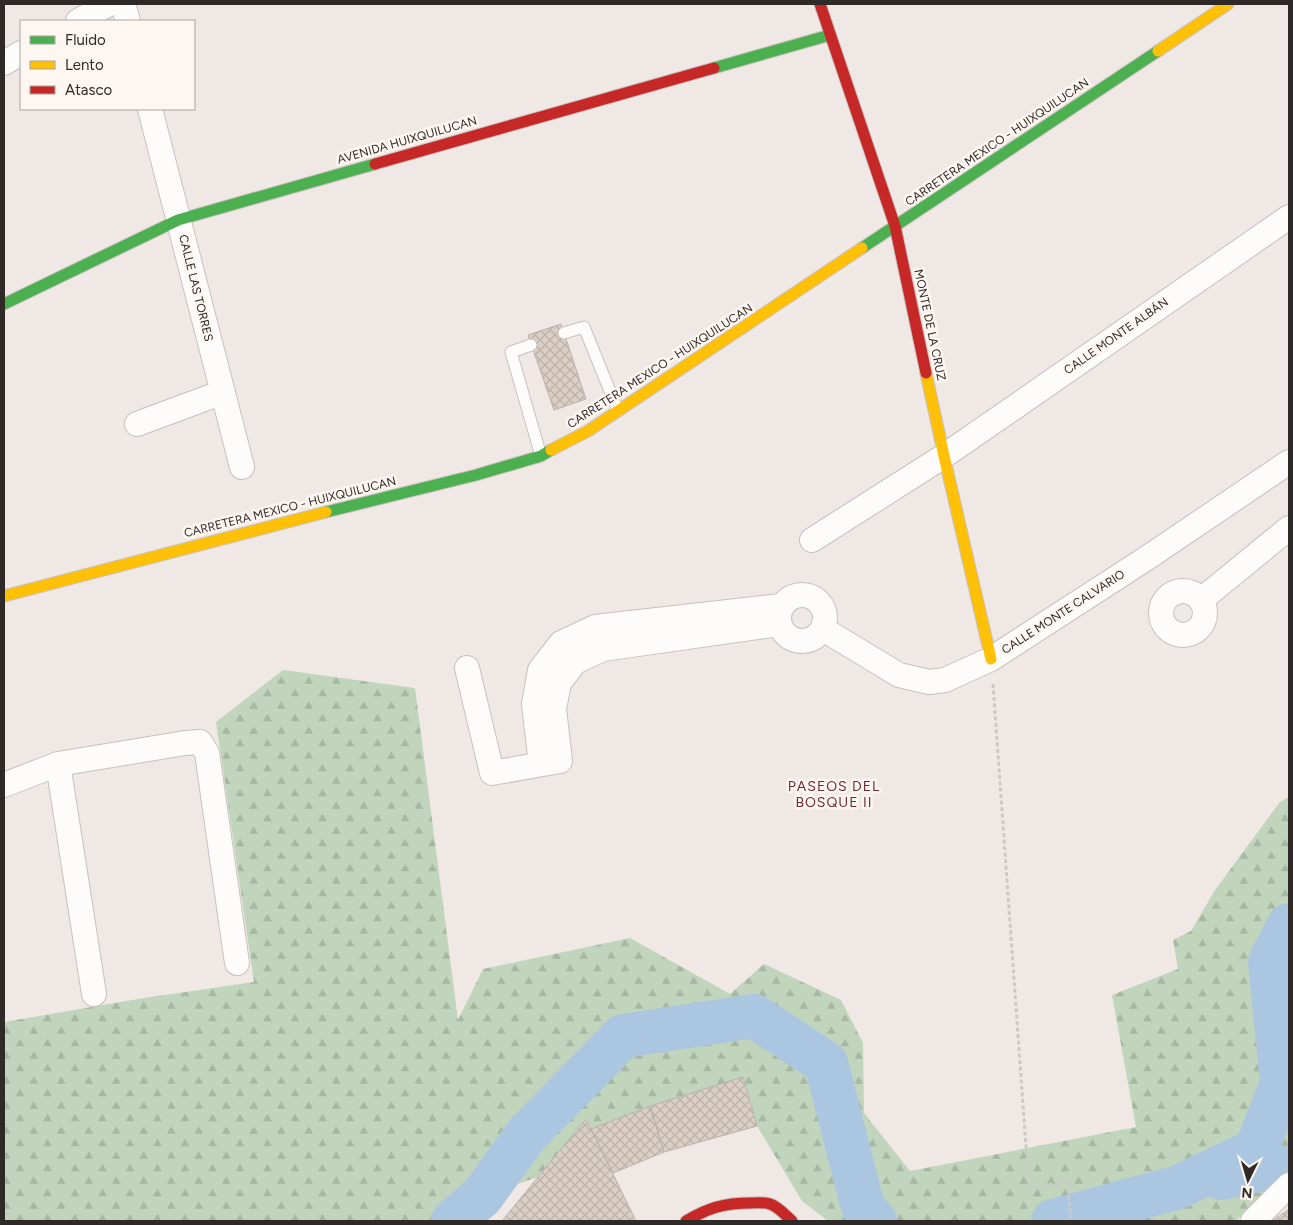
<svg xmlns="http://www.w3.org/2000/svg" width="1293" height="1225" font-family="Figtree,sans-serif">
<style>
.forest{fill:url(#forest-firs)}
.lines{fill:none;stroke-linecap:round;stroke-linejoin:round}
.river{stroke:#abc6e0;stroke-width:44}
.building{fill:url(#building-cross-hatch);stroke:#b8b2ae}
.lane-casing{stroke:#c7c1be;stroke-width:13}
.street-casing{stroke:#c7c1be;stroke-width:26}
.fast-casing{stroke:#c7c1be;stroke-width:13}
.slow-casing{stroke:#c7c1be;stroke-width:13}
.jam-casing{stroke:#c7c1be;stroke-width:13}
.path{stroke:#cccac8;stroke-width:3;stroke-dasharray:4 2.5;stroke-linecap:butt}
.lane{stroke:#fdfcfb;stroke-width:11}
.street{stroke:#fdfcfb;stroke-width:24}
.fast{stroke:#4caf50;stroke-width:11}
.slow{stroke:#ffc107;stroke-width:11}
.jam{stroke:#c62828;stroke-width:11}
.labels{text-anchor:middle;dominant-baseline:central;stroke-width:5;stroke-linejoin:round;paint-order:stroke}
.street-label{font-size:12px;fill:#2f2a27;stroke:#fef6f1}
.neighbourhood-label{font-size:14px;letter-spacing:1px;fill:#6f2933;stroke:#fef6f1}
</style>
<defs>
<pattern id="forest-firs" width="22" height="20" patternUnits="userSpaceOnUse" patternTransform="scale(1.25)"><rect width="22" height="20" fill="#c1d5bd"/><path d="M5 1l3.5 6h-7zM16 11l3.5 6h-7z" fill="#a6b7a2"/></pattern>
<pattern id="building-cross-hatch" width="8" height="8" patternUnits="userSpaceOnUse" patternTransform="scale(1.25)"><rect width="8" height="8" fill="#dbcfc5"/><path d="M0 0l8 8M0 8l8-8" fill="none" stroke="#bcb2a9"/></pattern>
</defs>
<rect width="100%" height="100%" fill="#f0e8e4"/>
<path class="forest" d="M283 670 415 688 458 1020 483 969 630 938 730 994 764 964 841 1000 863 1043 864 1113 910 1171 1136 1127 1112 995 1178 969 1173 940 1191 931 1215 890 1280 802 1289 797V1170L1236 1221H828L802 1201 757 1126 743 1077 650 1106 591 1129 586 1119 538 1177 482 1196 453 1221H4V1022L144 998 254 982 216 722Z"/>
<g class="lines">
<path class="river" d="M1222 1178 1269 1168 1289 1169
M453 1221 482 1196 526 1135 623 1036 754 1016 826 1063 863 1207 875 1221
M1053 1221 1176 1188 1256 1150 1282 1083 1270 962 1289 925"/>
</g>
<path class="building" d="M561 324 586 399 554 410 528 335Z
M743 1077 757 1126 664 1152 650 1106Z
M650 1106 664 1152 613 1173 591 1129Z
M586 1119 636 1221H502L538 1177Z
M1289 1209V1221H1272Z"/>
<g class="lines">
<defs>
<path id="lane" d="M564 333 584 327 618 411
M531 345 511 352 541 456"/>
<path id="street" d="M123 4 128 21
M78 21 109 4
M4 63 21 53
M150 109 242 467
M137 424 223 392
M812 540 944 456 1289 217
M1161 613a22 22 0 1 1 44 0a22 22 0 1 1-44 0Z
M779 618a23 23 0 1 1 46 0a23 23 0 1 1-46 0Z
M1201 600 1289 528
M823 629 899 675 929 682 945 680 991 659 1147 558 1289 462
M467 668 492 773 560 761 554 709 559 683 575 662 603 649 779 624
M58 764 94 994
M541 764 534 704 540 670 561 643 595 627 781 606
M4 785 58 764 185 743 200 742 207 753 237 963
M1253 1221 1289 1185"/>
<path id="fast" d="M714 68 830 35
M862 248 1158 51
M4 304 178 220 375 164
M326 512 476 475 541 456 551 450"/>
<path id="slow" d="M1158 51 1228 4
M926 373 944 456 991 659
M551 450 588 431 862 248
M4 596 326 512"/>
<path id="jam" d="M820 4 895 226 926 373
M375 164 714 68
M686 1221C708 1208 724 1203 750 1203 757 1203 764 1202 770 1204 779 1207 785 1215 792 1221"/>
</defs>
<use href="#lane" class="lane-casing"/>
<use href="#street" class="street-casing"/>
<use href="#fast" class="fast-casing"/>
<use href="#slow" class="slow-casing"/>
<use href="#jam" class="jam-casing"/>
<path class="path" d="M993 684 1029 1189 1067 1181 1071 1221"/>
<use href="#lane" class="lane"/>
<use href="#street" class="street"/>
<use href="#fast" class="fast"/>
<use href="#slow" class="slow"/>
<use href="#jam" class="jam"/>
</g>
<g class="labels">
<g class="street-label">
<text transform="translate(407 140) rotate(-16)">AVENIDA HUIXQUILUCAN</text>
<text transform="translate(997 142) rotate(-34)">CARRETERA MEXICO - HUIXQUILUCAN</text>
<text transform="translate(196 288) rotate(76)">CALLE LAS TORRES</text>
<text transform="translate(930 325) rotate(78)">MONTE DE LA CRUZ</text>
<text transform="translate(1116 336) rotate(-35)">CALLE MONTE ALBÁN</text>
<text transform="translate(660 366) rotate(-33)">CARRETERA MEXICO - HUIXQUILUCAN</text>
<text transform="translate(290 507) rotate(-14)">CARRETERA MEXICO - HUIXQUILUCAN</text>
<text transform="translate(1063 612) rotate(-33)">CALLE MONTE CALVARIO</text>
</g>
<g class="neighbourhood-label">
<text x="834" y="786">PASEOS DEL<tspan x="834" dy="16">BOSQUE II</tspan></text>
</g>
</g>
<rect width="1293" height="1225" fill="none" stroke="#2f2a27" stroke-width="10"/>
<rect x="20" y="20" width="175" height="90" fill="#fef6f1" stroke="#aba4a0"/>
<rect x="30" y="36" width="25" height="8" fill="#4caf50" stroke="#aba4a0"/>
<text x="65" y="45" font-size="15" fill="#2f2a27">Fluido</text>
<rect x="30" y="61" width="25" height="8" fill="#ffc107" stroke="#aba4a0"/>
<text x="65" y="70" font-size="15" fill="#2f2a27">Lento</text>
<rect x="30" y="86" width="25" height="8" fill="#c62828" stroke="#aba4a0"/>
<text x="65" y="95" font-size="15" fill="#2f2a27">Atasco</text>
<g transform="translate(1248 1180) rotate(185)" stroke="#fef6f1" stroke-width="4" paint-order="stroke">
<path d="M0-4L9 19L0 12L-9 19Z" fill="#2f2a27"/>
<text y="-8" font-size="14" font-weight="bold" text-anchor="middle" fill="#2f2a27">N</text>
</g>
</svg>
